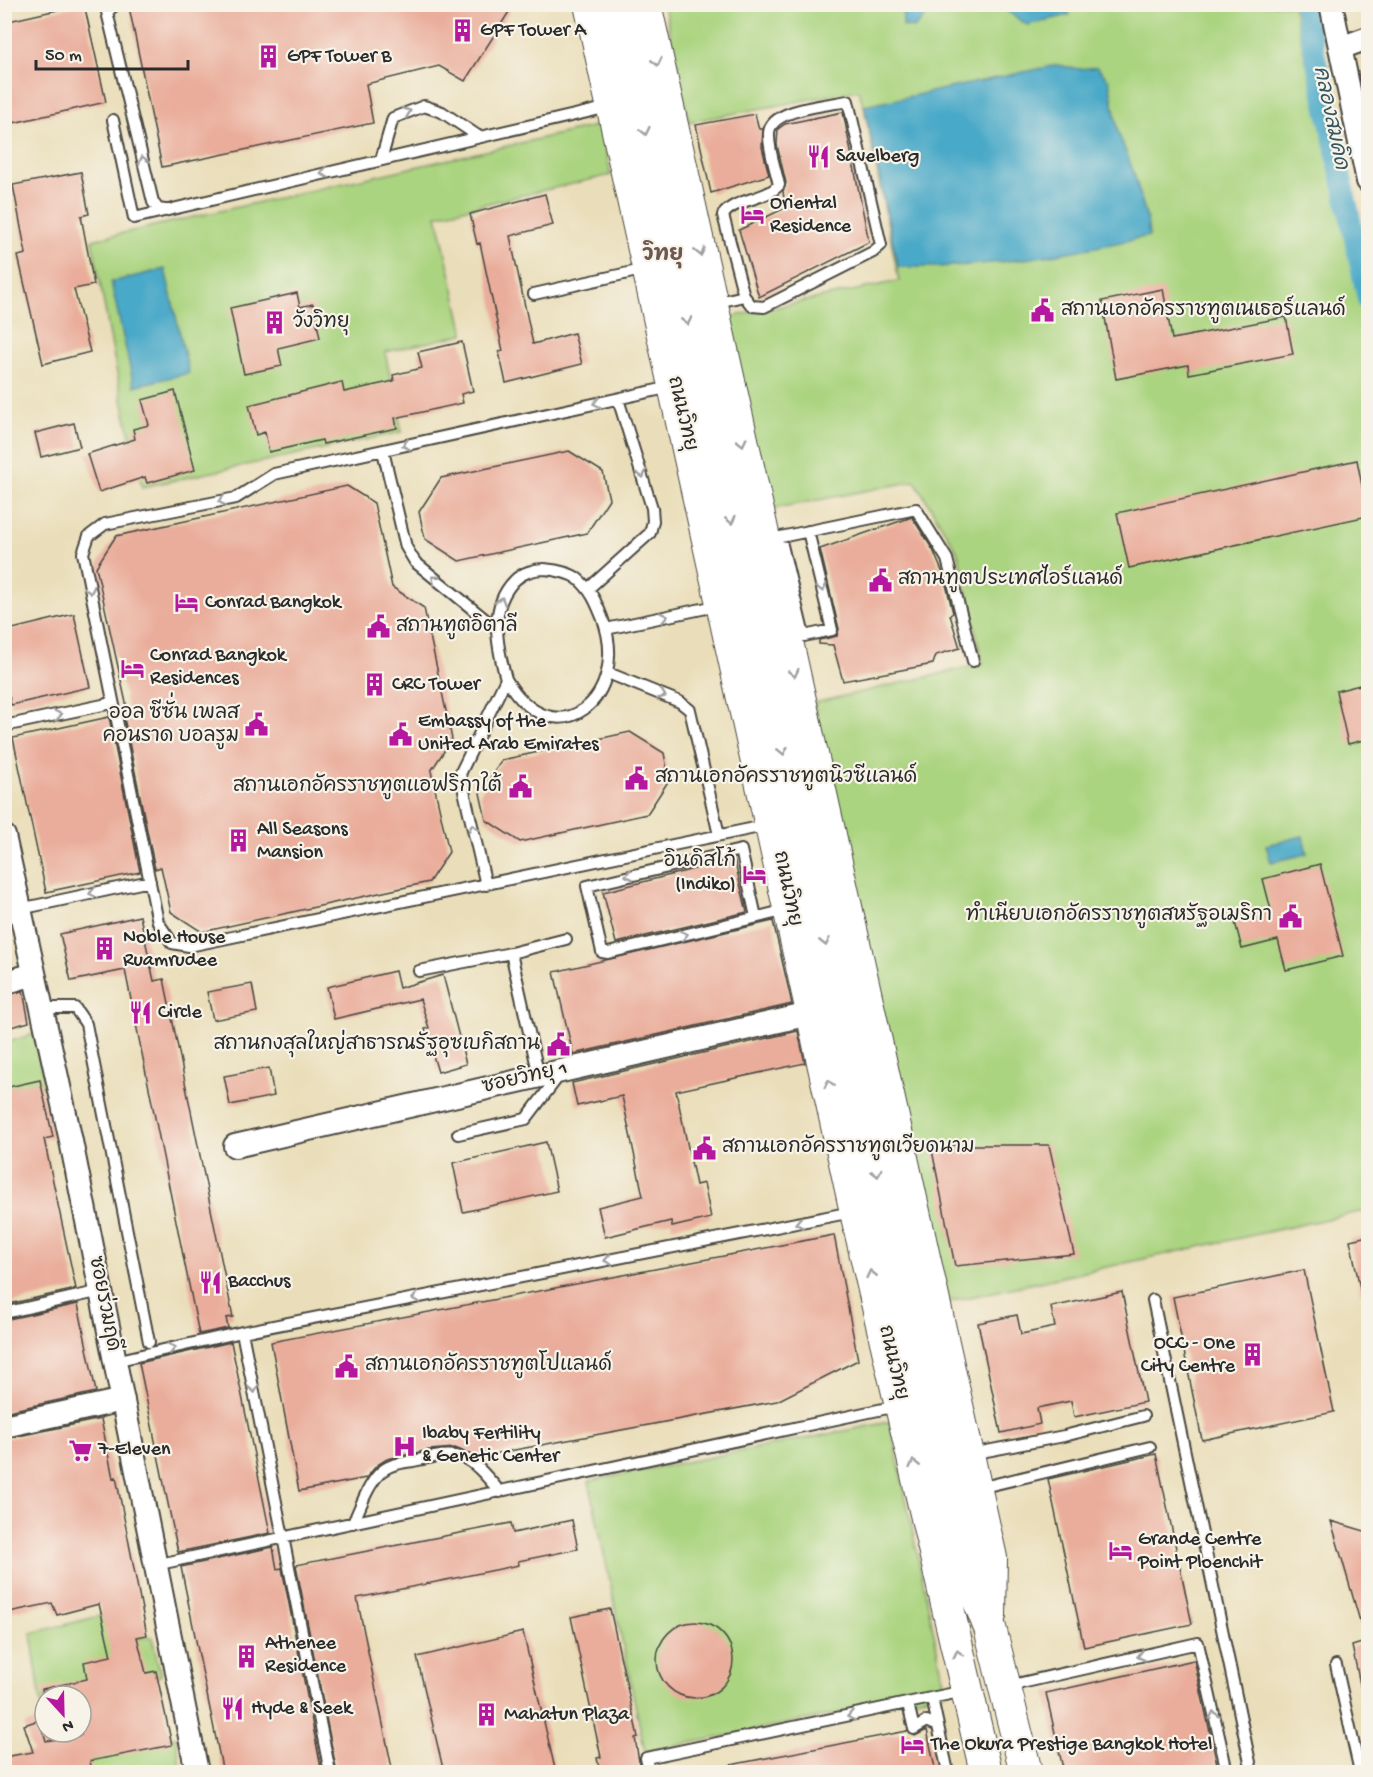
<svg xmlns="http://www.w3.org/2000/svg" width="1373" height="1777" font-family="'Gochi Hand','Playpen Sans Thai',sans-serif">
<style>
.green{fill:#abd480;stroke:#6b8056;stroke-width:1.5}
.water{fill:#49a9c8;stroke:#3a6a7a;stroke-width:1.5}
.lines{fill:none;stroke-linecap:round;stroke-linejoin:round}
.canal{stroke:#49a9c8;stroke-width:21}
.building{fill:#eaad9b}
.lane-casing{stroke:#484640;stroke-width:14}
.street-casing{stroke:#484640;stroke-width:26}
.secondary-casing{stroke:#484640;stroke-width:34}
.lane{stroke:#fff;stroke-width:10}
.street{stroke:#fff;stroke-width:22}
.secondary{stroke:#fff;stroke-width:32}
.oneway{stroke:#a0a0a0}
.labels{text-anchor:middle;dominant-baseline:central;stroke-width:4.5;stroke-linejoin:round;paint-order:stroke}
.poi-label{font-size:20px;fill:#2b2b2b;stroke:#f7f3e8;text-anchor:start}
.street-label{font-size:20px;fill:#2b2b2b;stroke:#f7f3e8}
.water-label{font-size:21px;font-style:italic;fill:#365762;stroke:#f7f3e8}
.neighbourhood-label{font-size:21px;font-weight:bold;fill:#6e5852;stroke:#f7f3e8}
</style>
<rect width="100%" height="100%" fill="#f7f3e8"/>
<filter id="ink" filterUnits="userSpaceOnUse"><feTurbulence type="fractalNoise" baseFrequency=".0167" numOctaves="2"/><feDisplacementMap in="SourceGraphic" scale="12" xChannelSelector="R" yChannelSelector="G"/><feConvolveMatrix kernelMatrix="1 2 1 2 8 2 1 2 1" color-interpolation-filters="sRGB"/></filter>
<filter id="wash" filterUnits="userSpaceOnUse"><feTurbulence type="fractalNoise" baseFrequency=".008" numOctaves="4" result="noise"/><feDisplacementMap in="SourceGraphic" scale="24" xChannelSelector="R" yChannelSelector="G"/><feGaussianBlur stdDeviation="1.35" result="paint"/><feColorMatrix in="noise" values="0 0 0 0 0 0 0 0 0 0 0 0 0 0 0 0 0 1.4 0 .05"/><feComposite in="paint" operator="in"/></filter>
<g filter="url(#wash)">
<rect width="100%" height="100%" fill="#eadeba"/>
<path class="green" d="M664 5H1293L1368 326V1210L947 1302 814 703 983 664 958 553 915 481 766 510 725 318 899 281 864 106 858 90 689 122Z
M600 125 611 175 437 215 464 334 385 352 402 432 142 487 122 400 92 240Z
M34 1034 45 1085 5 1093V1043Z
M890 1422 946 1692 645 1752 589 1481Z
M104 1615 125 1639 152 1637 161 1676 129 1682 138 1740 176 1737 181 1772H51L46 1732H81V1696H45V1728L31 1633Z"/>
<path class="water" d="M1071 4 1069 15 1027 25 998 5Z
M903 5V4L936 5 914 28 903 26Z
M1057 65 1079 69 1097 67 1109 80 1118 132 1134 173 1147 219 1149 236C1066 254 983 269 898 267L864 106Z
M165 269 189 373 134 386 111 282Z
M1303 836 1307 854 1271 862 1266 845Z"/>
<g class="lines">
<path class="canal" d="M1304 4 1368 301"/>
</g>
<g id="blocks">
<path class="building" d="M84 4 106 102 4 125V22Z
M140 4H514L465 81 439 66 366 84 373 123 162 167 129 7Z
M843 112 869 242 759 297 739 230 785 208 783 191 786 183 777 145 778 129 785 124Z
M755 114 759 129H763L762 147 769 175 711 193 696 125Z
M81 172 89 214 81 216 94 285 74 289 90 352 43 364 18 256 26 254 13 185Z
M545 194 553 225 510 236 533 344 574 333 582 364 506 383 499 352 503 351 480 243 477 244 470 214Z
M1163 289 1172 339 1286 317 1293 354 1189 374 1188 365 1116 379 1102 301Z
M297 293 300 307 313 304 320 338 278 348 282 366 244 374 230 308Z
M462 342 473 391 461 394 463 403 395 418 397 428 323 444 322 440 269 452 265 432 256 435 249 405 342 382 344 392 394 381 393 375 422 368 418 352Z
M175 391 195 470 147 483 145 477 99 492 87 454 135 439 133 429 149 425 142 400Z
M74 423 80 447 41 457 35 433Z
M569 451 603 472 609 499 587 533 459 561 425 539 419 512 441 478Z
M1357 460 1368 516 1129 568 1117 513Z
M347 486 374 503 392 587 424 608 452 739 431 771 449 852 429 882 202 932 171 912 161 867 155 869 123 713 128 712 96 567 116 536Z
M912 517 933 550 944 576 953 613 950 615 960 648 936 655 933 664 843 681 833 645 819 644V640L837 636 839 629 820 549Z
M74 614 90 687 11 705 4 675V631Z
M1368 683V739L1348 744 1336 691Z
M109 717 140 872 46 892 13 738Z
M630 732 664 753 669 780 647 814 520 842 486 820 480 793 502 760Z
M734 859 747 912 616 943 603 892Z
M1320 864 1343 956 1286 970 1278 940 1242 949 1234 918 1271 910 1263 879Z
M140 916 154 981 164 979 233 1317 226 1318 228 1328 199 1334 125 970 71 981 60 934Z
M773 921 792 1004 573 1054 554 972Z
M395 971 399 988 443 975 466 1064 438 1072 425 1029 429 1028 420 999 334 1019 327 987Z
M252 984 257 1012 213 1020 207 992Z
M23 991 29 1022 4 1029V996Z
M798 1031 805 1063 676 1091 696 1185 704 1183 711 1218 672 1227 671 1221 605 1237 598 1207 643 1196 622 1096 577 1106 572 1083Z
M269 1068 274 1096 230 1105 224 1076Z
M40 1080 53 1137 44 1139 76 1289 4 1305V1088Z
M546 1142 557 1191 463 1212 453 1163Z
M931 1145H1049L1074 1254 955 1266Z
M834 1235 858 1360 777 1401 477 1457 455 1448 429 1450 387 1459 377 1465 366 1478 299 1491 271 1342Z
M1368 1236V1292L1361 1293 1350 1240Z
M1304 1270 1334 1412 1202 1440 1173 1297Z
M1122 1292 1145 1402 1074 1417 1071 1401 1037 1408 1040 1424 1001 1433 978 1323 1017 1315 1021 1334 1055 1327 1051 1307Z
M78 1304 96 1392 4 1412V1320Z
M231 1342 270 1533 178 1552 139 1363Z
M101 1419 113 1478 116 1477 147 1635 137 1637 146 1673 156 1671 172 1745 90 1761 92 1771 83 1773H4V1757L33 1752 24 1725 39 1720 46 1741 81 1735V1696H43L42 1689 87 1679 84 1662 111 1656 99 1604 57 1615 52 1603 4 1613V1439Z
M1156 1454 1192 1624 1084 1647 1048 1479Z
M572 1520 578 1549 518 1561 519 1565 357 1598 393 1773H337L296 1565 511 1523 513 1533Z
M1331 1521 1368 1532V1635H1364Z
M273 1547 277 1569 282 1568 322 1773H223L181 1567Z
M610 1609 638 1737 635 1738 641 1773H600L597 1758 601 1757 571 1617Z
M657 1660a38 38 0 1 1 76 0a38 38 0 1 1-76 0Z
M523 1632 556 1773H444L417 1657Z
M1368 1641V1689H1361L1352 1646Z
M1194 1660 1219 1773H1064L1046 1693Z
M927 1730 936 1773H731L730 1765 907 1731 915 1736Z"/>
</g>
</g>
<g filter="url(#ink)">
<use href="#blocks" fill-opacity="0" stroke="#484640" stroke-width="1.5"/>
<g class="lines">
<defs>
<path id="lane" d="M116 4 107 12 153 202 158 209 165 210
M113 120 134 218 609 107
M381 160 393 118 424 106 442 112 478 136
M534 294 646 269
M714 303 744 296 752 306 764 307 873 252 881 245 848 101C828 105 770 109 769 133 768 149 776 170 779 185 764 201 735 198 723 215L744 296
M671 387 274 474 236 498 105 524 89 536 83 553 158 922 172 943 189 946 769 825
M383 451 406 547 415 562 497 629
M780 537 804 636 832 630 808 531
M766 540 916 509 947 559 973 661
M589 588 650 533 653 521 652 508 618 399
M606 629 721 605
M608 673 680 702 690 710 719 835
M4 726 112 703
M486 885 460 774 506 679C497 646 488 607 515 580 522 573 534 569 544 569 555 570 569 572 578 579 591 590 596 602 602 617 633 697 555 762 506 679
M20 909 150 881
M756 917 741 850 587 886 602 952 608 953 787 910
M511 953 539 1076
M419 971 511 953 566 939
M42 1008H75L86 1024 149 1342
M458 1134 526 1119 561 1073
M1153 1300 1252 1772
M4 1313 101 1291
M242 1332 330 1772
M115 1361 242 1332 852 1212
M971 1454 1064 1436 1143 1416
M979 1488 1150 1447
M353 1523C361 1506 367 1487 379 1474 388 1464 401 1463 413 1461 463 1450 467 1453 500 1492
M155 1565 897 1406
M1336 1665 1360 1772
M1008 1686 1198 1643 1227 1772
M932 1698 948 1772
M908 1704 914 1729
M914 1729 927 1721 938 1726
M649 1772 646 1758 964 1691"/>
<path id="street" d="M1331 4 1368 181
M1340 48 1368 38
M4 836 71 1141 197 1772
M4 983 34 974
M235 1146 814 1013
M4 1426 123 1400"/>
<path id="secondary" d="M590 4 856 1212 986 1772
M617 4 964 1564 990 1628 1026 1772
M645 4 991 1558 990 1615"/>
</defs>
<use href="#lane" class="lane-casing"/>
<use href="#street" class="street-casing"/>
<use href="#secondary" class="secondary-casing"/>
<use href="#lane" class="lane"/>
<use href="#street" class="street"/>
<use href="#secondary" class="secondary"/>
</g>
<defs><path id="oneway-chevron" d="M-2-3.5L2.5 0L-2 3.5" fill="none" stroke-width="1.6" stroke-linecap="round" stroke-linejoin="round" transform="scale(1.5)"/></defs>
<g class="oneway">
<use href="#oneway-chevron" transform="translate(657 62) rotate(77)"/>
<use href="#oneway-chevron" transform="translate(407 112) rotate(-22)"/>
<use href="#oneway-chevron" transform="translate(645 131) rotate(77)"/>
<use href="#oneway-chevron" transform="translate(143 160) rotate(-104)"/>
<use href="#oneway-chevron" transform="translate(324 173) rotate(167)"/>
<use href="#oneway-chevron" transform="translate(700 252) rotate(77)"/>
<use href="#oneway-chevron" transform="translate(687 321) rotate(77)"/>
<use href="#oneway-chevron" transform="translate(597 403) rotate(168)"/>
<use href="#oneway-chevron" transform="translate(742 442) rotate(77)"/>
<use href="#oneway-chevron" transform="translate(406 445) rotate(168)"/>
<use href="#oneway-chevron" transform="translate(642 474) rotate(73)"/>
<use href="#oneway-chevron" transform="translate(222 501) rotate(169)"/>
<use href="#oneway-chevron" transform="translate(731 520) rotate(77)"/>
<use href="#oneway-chevron" transform="translate(435 579) rotate(-140)"/>
<use href="#oneway-chevron" transform="translate(822 588) rotate(76)"/>
<use href="#oneway-chevron" transform="translate(90 590) rotate(79)"/>
<use href="#oneway-chevron" transform="translate(501 601) rotate(-73)"/>
<use href="#oneway-chevron" transform="translate(664 617) rotate(-12)"/>
<use href="#oneway-chevron" transform="translate(794 673) rotate(77)"/>
<use href="#oneway-chevron" transform="translate(662 695) rotate(22)"/>
<use href="#oneway-chevron" transform="translate(58 715) rotate(-12)"/>
<use href="#oneway-chevron" transform="translate(783 751) rotate(77)"/>
<use href="#oneway-chevron" transform="translate(473 828) rotate(-103)"/>
<use href="#oneway-chevron" transform="translate(629 875) rotate(167)"/>
<use href="#oneway-chevron" transform="translate(93 893) rotate(168)"/>
<use href="#oneway-chevron" transform="translate(684 935) rotate(-13)"/>
<use href="#oneway-chevron" transform="translate(825 942) rotate(77)"/>
<use href="#oneway-chevron" transform="translate(829 1084) rotate(-102)"/>
<use href="#oneway-chevron" transform="translate(877 1173) rotate(77)"/>
<use href="#oneway-chevron" transform="translate(799 1223) rotate(169)"/>
<use href="#oneway-chevron" transform="translate(608 1260) rotate(169)"/>
<use href="#oneway-chevron" transform="translate(871 1274) rotate(-103)"/>
<use href="#oneway-chevron" transform="translate(416 1298) rotate(169)"/>
<use href="#oneway-chevron" transform="translate(172 1348) rotate(-13)"/>
<use href="#oneway-chevron" transform="translate(254 1389) rotate(79)"/>
<use href="#oneway-chevron" transform="translate(914 1464) rotate(-103)"/>
<use href="#oneway-chevron" transform="translate(958 1654) rotate(-103)"/>
<use href="#oneway-chevron" transform="translate(1141 1656) rotate(167)"/>
<use href="#oneway-chevron" transform="translate(1214 1715) rotate(-102)"/>
<use href="#oneway-chevron" transform="translate(851 1716) rotate(168)"/>
</g>
</g>
<defs>
<symbol id="building-bare" viewBox="-9 -9 18 18"><path d="M-4-6H4V6H1V3H-1V6H-4ZM-2.5-4.3h1.7v1.8h-1.7ZM.8-4.3h1.7v1.8H.8ZM-2.5-1h1.7V.8h-1.7ZM.8-1h1.7V.8H.8Z" fill="#b5179e" stroke="#f7f3e8" stroke-width="2.5" paint-order="stroke"/></symbol>
<symbol id="restaurant-bare" viewBox="-9 -9 18 18"><path d="M-5-6h1v4h1v-4h1v4h1v-4h1v5L-1.5 .5V6h-2V.5L-5-1ZM5-6V6H3V1.5H1.5Q1.5-4 5-6Z" fill="#b5179e" stroke="#f7f3e8" stroke-width="2.5" paint-order="stroke"/></symbol>
<symbol id="hotel-bare" viewBox="-9 -9 18 18"><path d="M-6-4.5h1.5V1H6V5H4.5V3h-9V5H-6ZM-4 0a1.8 1.8 0 1 1 3.6 0ZM.5 0V-2.5h3Q6-2.5 6 0Z" fill="#b5179e" stroke="#f7f3e8" stroke-width="2.5" paint-order="stroke"/></symbol>
<symbol id="civic-bare" viewBox="-9 -9 18 18"><path d="M-.6-6.5H3V-4.5H.6V-3L4-1V1h2V6H-6V1h2V-1L-.6-3ZM-1.2 2.5V6h2.4V2.5Z" fill="#b5179e" stroke="#f7f3e8" stroke-width="2.5" paint-order="stroke"/></symbol>
<symbol id="hospital-bare" viewBox="-9 -9 18 18"><path d="M-5-5h3v3.5h4V-5h3V5h-3V1.5h-4V5h-3Z" fill="#b5179e" stroke="#f7f3e8" stroke-width="2.5" paint-order="stroke"/></symbol>
<symbol id="supermarket-bare" viewBox="-9 -9 18 18"><path d="M-6-5.5h2.5l.6 2H6L4.5 2H-2.5L-4.4-4H-6ZM-1.5 3.2a1.3 1.3 0 1 0 .1 0ZM3 3.2a1.3 1.3 0 1 0 .1 0Z" fill="#b5179e" stroke="#f7f3e8" stroke-width="2.5" paint-order="stroke"/></symbol>
</defs>
<g fill-rule="evenodd">
<use href="#building-bare" x="446" y="14" width="33" height="33"/>
<use href="#building-bare" x="252" y="40" width="33" height="33"/>
<use href="#restaurant-bare" x="802" y="140" width="33" height="33"/>
<use href="#hotel-bare" x="736" y="198" width="33" height="33"/>
<use href="#civic-bare" x="1026" y="294" width="33" height="33"/>
<use href="#building-bare" x="258" y="306" width="33" height="33"/>
<use href="#civic-bare" x="864" y="564" width="33" height="33"/>
<use href="#hotel-bare" x="170" y="586" width="33" height="33"/>
<use href="#civic-bare" x="362" y="610" width="33" height="33"/>
<use href="#hotel-bare" x="116" y="652" width="33" height="33"/>
<use href="#building-bare" x="358" y="668" width="33" height="33"/>
<use href="#civic-bare" x="240" y="708" width="33" height="33"/>
<use href="#civic-bare" x="384" y="718" width="33" height="33"/>
<use href="#civic-bare" x="620" y="762" width="33" height="33"/>
<use href="#civic-bare" x="504" y="770" width="33" height="33"/>
<use href="#building-bare" x="222" y="824" width="33" height="33"/>
<use href="#hotel-bare" x="738" y="858" width="33" height="33"/>
<use href="#civic-bare" x="1274" y="900" width="33" height="33"/>
<use href="#building-bare" x="88" y="932" width="33" height="33"/>
<use href="#restaurant-bare" x="124" y="996" width="33" height="33"/>
<use href="#civic-bare" x="542" y="1028" width="33" height="33"/>
<use href="#civic-bare" x="688" y="1132" width="33" height="33"/>
<use href="#restaurant-bare" x="194" y="1266" width="33" height="33"/>
<use href="#building-bare" x="1236" y="1338" width="33" height="33"/>
<use href="#civic-bare" x="330" y="1350" width="33" height="33"/>
<use href="#hospital-bare" x="388" y="1430" width="33" height="33"/>
<use href="#supermarket-bare" x="64" y="1434" width="33" height="33"/>
<use href="#hotel-bare" x="1104" y="1534" width="33" height="33"/>
<use href="#building-bare" x="230" y="1640" width="33" height="33"/>
<use href="#restaurant-bare" x="216" y="1692" width="33" height="33"/>
<use href="#building-bare" x="470" y="1698" width="33" height="33"/>
<use href="#hotel-bare" x="896" y="1728" width="33" height="33"/>
</g>
<g class="labels">
<g class="poi-label">
<text x="480" y="31">GPF Tower A</text>
<text x="287" y="57">GPF Tower B</text>
<text x="836" y="157">Savelberg</text>
<text x="770" y="204">Oriental<tspan x="770" dy="23">Residence</tspan></text>
<text x="1061" y="311">สถานเอกอัครราชทูตเนเธอร์แลนด์</text>
<text x="293" y="323">วังวิทยุ</text>
<text x="898" y="580">สถานทูตประเทศไอร์แลนด์</text>
<text x="205" y="603">Conrad Bangkok</text>
<text x="396" y="627">สถานทูตอิตาลี</text>
<text x="150" y="656">Conrad Bangkok<tspan x="150" dy="23">Residences</tspan></text>
<text x="392" y="685">CRC Tower</text>
<text x="239" y="714" text-anchor="end">ออล ซีซั่น เพลส<tspan x="239" dy="23">คอนราด บอลรูม</tspan></text>
<text x="418" y="722">Embassy of the<tspan x="418" dy="23">United Arab Emirates</tspan></text>
<text x="655" y="778">สถานเอกอัครราชทูตนิวซีแลนด์</text>
<text x="502" y="787" text-anchor="end">สถานเอกอัครราชทูตแอฟริกาใต้</text>
<text x="257" y="830">All Seasons<tspan x="257" dy="23">Mansion</tspan></text>
<text x="736" y="862" text-anchor="end">อินดิสโก้<tspan x="736" dy="23">(Indiko)</tspan></text>
<text x="1272" y="916" text-anchor="end">ทำเนียบเอกอัครราชทูตสหรัฐอเมริกา</text>
<text x="123" y="938">Noble House<tspan x="123" dy="23">Ruamrudee</tspan></text>
<text x="158" y="1013">Circle</text>
<text x="540" y="1045" text-anchor="end">สถานกงสุลใหญ่สาธารณรัฐอุซเบกิสถาน</text>
<text x="722" y="1148">สถานเอกอัครราชทูตเวียดนาม</text>
<text x="228" y="1282">Bacchus</text>
<text x="1235" y="1344" text-anchor="end">OCC - One<tspan x="1235" dy="23">City Centre</tspan></text>
<text x="365" y="1366">สถานเอกอัครราชทูตโปแลนด์</text>
<text x="422" y="1434">Ibaby Fertility<tspan x="422" dy="23">&amp; Genetic Center</tspan></text>
<text x="98" y="1450">7-Eleven</text>
<text x="1138" y="1540">Grande Centre<tspan x="1138" dy="23">Point Ploenchit</tspan></text>
<text x="265" y="1644">Athenee<tspan x="265" dy="23">Residence</tspan></text>
<text x="251" y="1709">Hyde &amp; Seek</text>
<text x="504" y="1715">Mahatun Plaza</text>
<text x="931" y="1745">The Okura Prestige Bangkok Hotel</text>
</g>
<g class="street-label">
<text transform="translate(681 414) rotate(77)">ถนนวิทยุ</text>
<text transform="translate(786 889) rotate(78)">ถนนวิทยุ</text>
<text transform="translate(525 1079) rotate(-13)">ซอยวิทยุ 1</text>
<text transform="translate(103 1304) rotate(79)">ซอยร่วมฤดี</text>
<text transform="translate(892 1363) rotate(77)">ถนนวิทยุ</text>
</g>
<g class="water-label">
<text transform="translate(1329 118) rotate(78)">คลองสมคิด</text>
</g>
<g class="neighbourhood-label">
<text x="663" y="256">วิทยุ</text>
</g>
</g>
<rect width="1373" height="1777" fill="none" stroke="#f7f3e8" stroke-width="24"/>
<g transform="translate(63 1714) rotate(158)"><circle r="28" fill="#f7f3e8" stroke="#a5a39c" stroke-width="1.5"/>
<path d="M0-4.5L10 22L0 15L-10 22Z" fill="#b5179e"/>
<text y="-9" font-size="16" font-weight="bold" text-anchor="middle" fill="#2b2b2b">N</text>
</g>
<path d="M36 60v9h152v-9" fill="none" stroke="#2b2b2b" stroke-width="3"/>
<text x="45" y="60" font-size="18" fill="#2b2b2b" stroke="#f7f3e8" stroke-width="4.5" paint-order="stroke">50 m</text>
</svg>
